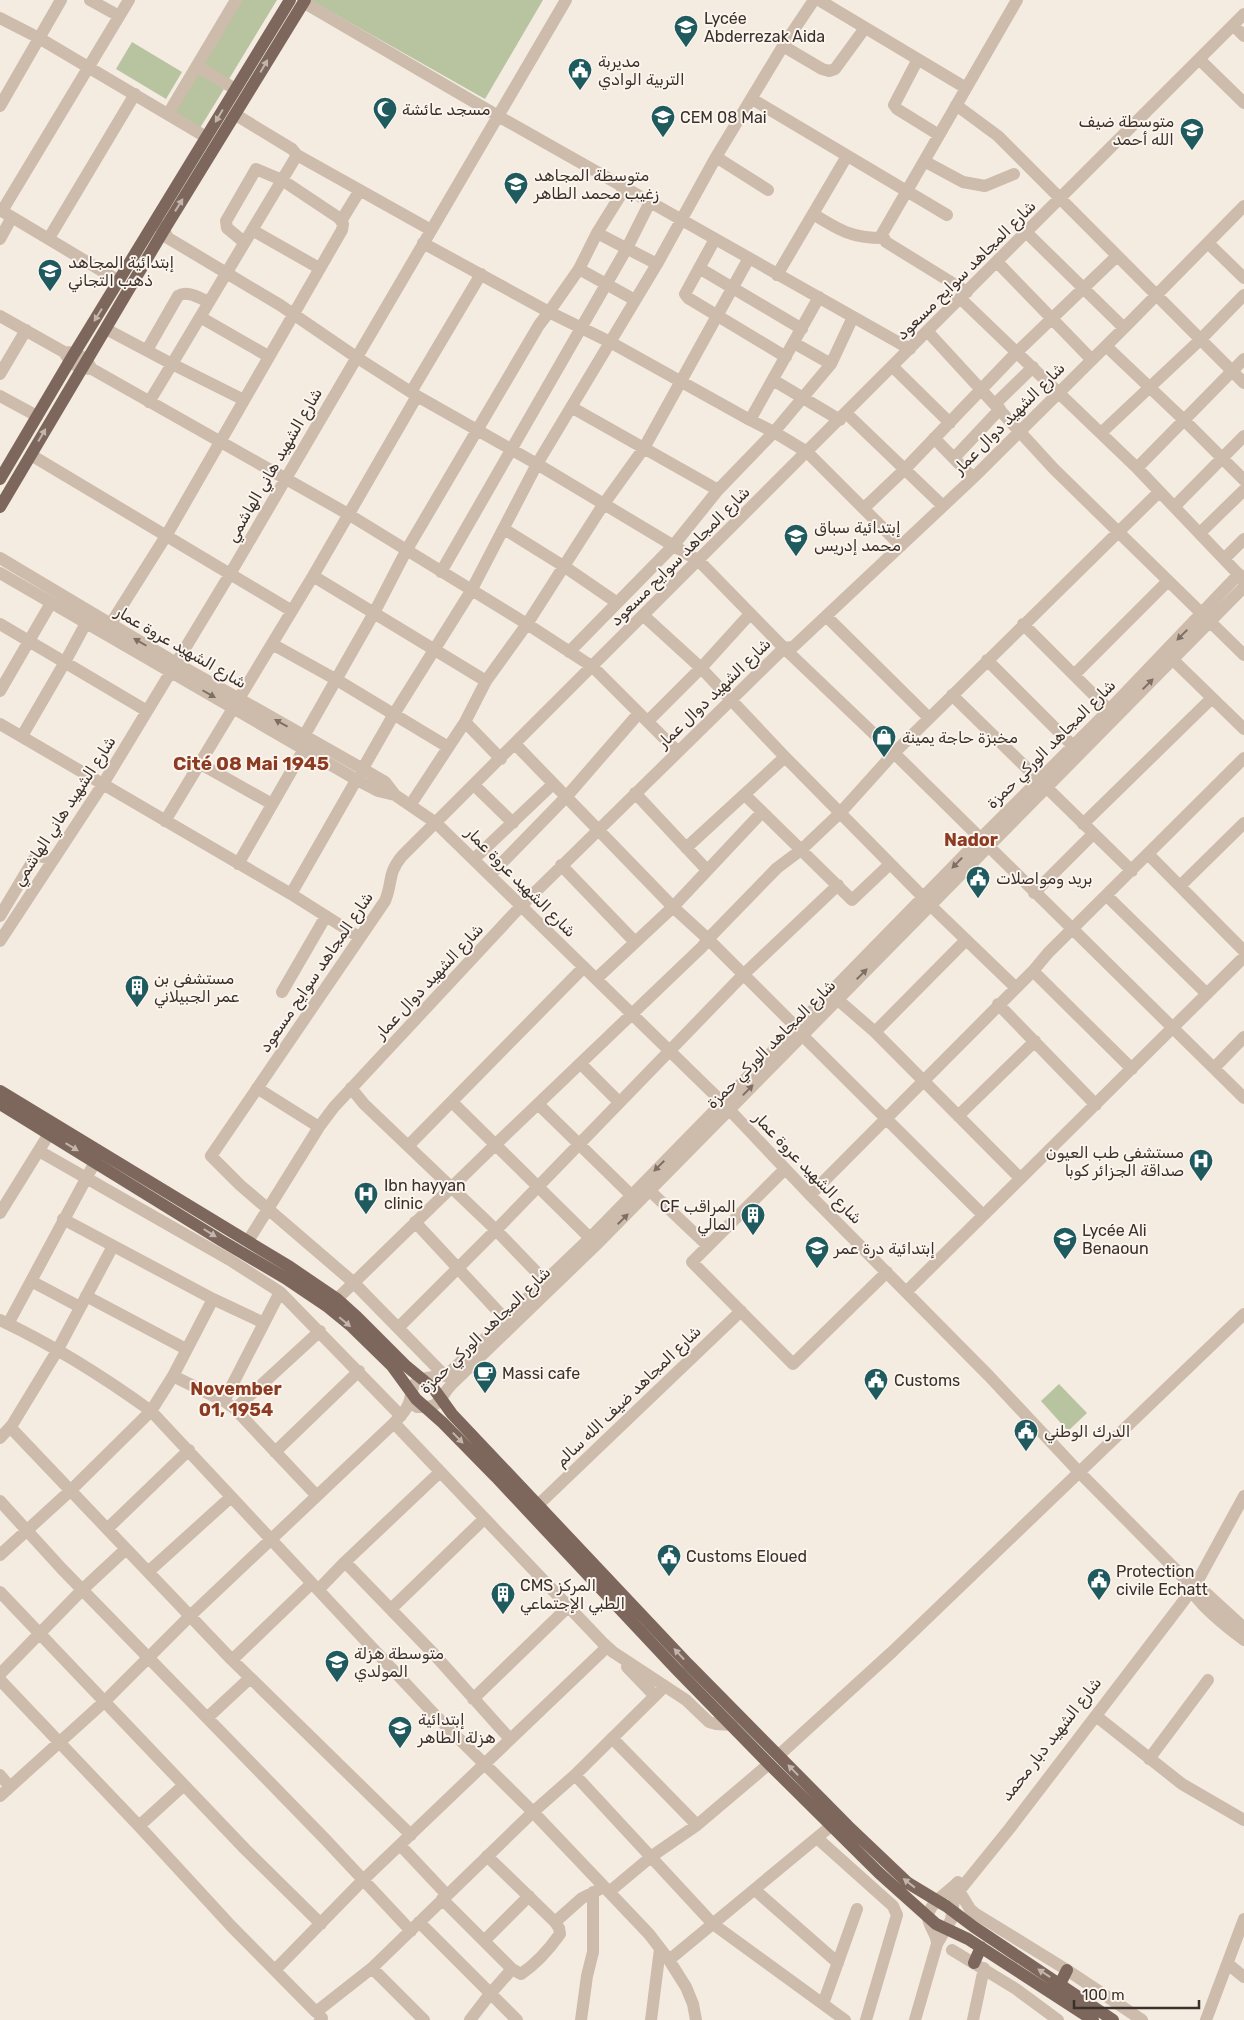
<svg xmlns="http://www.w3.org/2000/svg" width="1244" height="2020" font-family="Rubik,Vazirmatn,sans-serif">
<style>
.green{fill:#b8c4a0}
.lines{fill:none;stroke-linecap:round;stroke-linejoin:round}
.minor{stroke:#cdbbac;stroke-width:12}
.major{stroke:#7d675c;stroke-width:12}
.oneway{fill:#c2b5ac}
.oneway2{fill:#7d6f65}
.labels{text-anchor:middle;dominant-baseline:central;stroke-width:4;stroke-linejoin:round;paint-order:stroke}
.poi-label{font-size:16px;fill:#3b302b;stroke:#fbf5ee;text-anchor:start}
.street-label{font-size:16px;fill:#3b302b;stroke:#fbf5ee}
.neighbourhood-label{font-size:18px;font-weight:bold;fill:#8c3b22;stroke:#fbf5ee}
.quarter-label{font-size:19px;font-weight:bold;fill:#8c3b22;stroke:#fbf5ee}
</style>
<rect width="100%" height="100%" fill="#f4ebe1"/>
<path class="green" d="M241 0H277L229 79 203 64Z
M310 0H543L485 99Z
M132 42 182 72 166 99 116 69Z
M198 73 224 89 200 128 174 113Z
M1059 1384 1087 1413 1068 1431 1041 1401Z"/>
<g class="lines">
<path class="minor" d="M90 0 119 16
M819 0 966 88
M303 2 498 116 910 349
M0 18 39 38 206 137
M1233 25 1244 36
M783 46 822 69 829 71 835 69 865 28
M918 59 894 105 897 109 939 135
M1200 60 1244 103
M197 66 235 89
M752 99 947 215
M956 105 998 136 1244 383
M0 106 61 0
M168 114 236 0
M297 155 431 230
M716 157 768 190
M924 161 963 182 985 186 1014 174
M0 210 119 281
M2 211 129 0
M813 214C839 230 851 238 883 238
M341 221 360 190
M157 224 164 230 168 238 280 305 356 357 417 396 537 464 699 561 784 648 894 753 1244 1098
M252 230 319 268
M597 233 657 264
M1027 233 1124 328
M49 238 135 94
M0 239 12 217
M715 239 685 294 688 298 786 357
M423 243 549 312 579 269 597 233 625 188
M1208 243 1244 278
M997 262 1092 360
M699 268 802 329
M579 269 635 300
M777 275 847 156
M967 292 886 242 882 234 1017 0
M961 299 1137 468 1244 580
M0 316 64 352C78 352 85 357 92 369
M200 317 268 356
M106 329 172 364 297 155 292 149 236 115
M928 332 1054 469 1244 655
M794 343 831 364
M1106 346 1184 420 1244 480
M147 350 178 296C188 290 199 298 209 302
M64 352C71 365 79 369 92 369L348 514 527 624 593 667 677 751
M893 367 950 423
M0 374 26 330
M773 380 840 420
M411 392 481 274
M0 396 37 416
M149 402 172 364 244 400
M995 404 1033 367
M571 407 718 490
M846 413 943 506
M750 420 819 297
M1101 433 1200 340 1244 295
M934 438 973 478
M31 455 292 611
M954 458 1000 409
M1137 468 1244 359
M1174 507 1244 436
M864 508 904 470 1017 352 1117 256
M504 529 565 567 616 602
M1200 533 1244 490
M0 558 176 663 363 769 385 782 395 795
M1224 559 1244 539
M441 572 627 248 650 202
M0 573 357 780 378 791 395 795 436 823 722 1102 810 1195 989 1376 1079 1472 1185 1579C1193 1601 1225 1626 1244 1640
M313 576 486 681
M644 616 701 668 785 757 923 897
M826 616 929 718
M0 624 147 711
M1023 624 1109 710
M110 625 166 536 342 230 343 224 339 218 282 180 256 169 226 221 227 228 244 242
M272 644 337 680 448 747
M569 652 673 546 718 490 774 432 831 364 853 317
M1167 654 1244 729
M987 660 1073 746
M1074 675 1168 581
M0 691 51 603
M952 695 1132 871
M648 721 701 668 750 614
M465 722 501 759
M0 724 291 894 359 937
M22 736 65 662 86 623
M304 736 374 613 406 551 539 325 549 312 610 342 750 420 774 432 807 452 901 546
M515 744 673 907 708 939 796 1027
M199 763 272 804
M474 785 513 823
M635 793 707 870
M745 795 852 900 890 864
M411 804 465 722 486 681 527 624 603 505 644 448 749 258
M165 821 313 576 417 396
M1083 824 1212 698
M686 848 785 757
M1149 855 1244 951
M474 859 553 784
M238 864 304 749
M561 865 635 942
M490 875 567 796 639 713
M1180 886 1244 823
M1034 893 1093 834
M291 894 394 714 471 591 537 464 657 264 716 157 783 46 814 0
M1107 896 1207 994
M930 905 1015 987
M0 916 34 859 40 856 53 860
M0 941 103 784 230 574 566 0
M1033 971 1132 1069
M596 979 673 907 762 812
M282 992 326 916
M837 999 875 1032 1020 1178
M998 1004 1096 1105
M875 1032 966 940
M802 1035 983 1215
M581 1064 619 1102
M1214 1068 1244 1037
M257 1088 319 1127
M351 1088 364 1104 496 1230 546 1282
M452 1102 590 1238
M538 1104 631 1195
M958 1116 1035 1041
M408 1146 584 967
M39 1151 230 1260 280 1292 401 1416
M650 1191 708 1246 785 1169
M810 1195 1033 971 1048 953 1244 758
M0 1213 49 1134
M63 1219 213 1299 264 1323
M415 1222 506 1320
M248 1241 319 1127 334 1107 521 906 784 648 793 647 973 478 1124 328 1244 206
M708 1246 692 1262 793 1364 887 1272
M31 1281 80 1307
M907 1291 1244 957
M86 1296 186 1349
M337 1299 496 1144 702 947 708 939 777 868 801 850 840 813 894 753 1159 492
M0 1320C53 1345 104 1377 151 1411L436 1716 533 1812 649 1934 669 1960 686 1987 693 2004 696 2020
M8 1324 95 1162
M399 1327 496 1230 744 974 838 885
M173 1376 213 1299
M445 1376 353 1282 240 1185 211 1156 385 901C393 882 387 874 402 856L1244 14
M224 1401 280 1292
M417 1407C442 1408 437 1400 452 1384L596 1245 1244 587
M235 1409 320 1331
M394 1423 602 1642 613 1652 686 1700 709 1722 716 1724 732 1725
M10 1427 232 1660 411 1835
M0 1438 12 1425 57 1351 113 1246
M275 1452 359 1371
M0 1501 62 1569 325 1839 411 1931
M538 1505 741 1311
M107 1529 189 1450
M0 1555 70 1491 151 1411 173 1376 224 1401 235 1409 317 1496
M345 1562 432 1652 510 1739
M148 1572 231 1497
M1196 1584 1244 1628
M318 1590 345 1562 440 1472
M0 1592 245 1849 321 1924
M391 1609 484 1519
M232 1660 311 1584
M627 1667 655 1696
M0 1674 83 1589 126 1549
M0 1680 139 1826 232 1927 316 2012 372 1968 533 1812 575 1775 665 1686
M473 1699 568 1607
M1096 1716 1182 1784 1244 1820
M207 1718 250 1678
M612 1738 697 1825
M779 1755 892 1652 1244 1314
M1149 1759 1208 1680
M0 1775 10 1787
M575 1775 713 1924 845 2020
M0 1796 104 1702 190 1616 394 1423C400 1417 406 1411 409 1403 412 1395 410 1386 418 1381 427 1375 440 1379 449 1373L590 1238 980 839 1109 710 1239 574
M139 1826 184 1785
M817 1838 893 1906 897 1915 866 2020
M400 1845 447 1895
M487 1856 555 1922
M755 1890 838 1963
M959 1891 970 1909 976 1914 1067 1970 1142 2020
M609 1892 652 1856 697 1825 769 1764
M442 1899 512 1969
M419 1922 517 2020
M484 1941 529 1896
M937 1944C937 1935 932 1931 929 1922 923 1906 949 1892 958 1882
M952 1950 1016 1989 1058 2020
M669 1960 831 1826
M1228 1964 1244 1977
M372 1968 424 2020
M276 1969 363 1880 607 1647
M823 2004 857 1909
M320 2020 322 2018
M470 2020 490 1994 512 1969 521 1974C536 1964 550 1948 560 1934L559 1928 555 1922 582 1898 604 1887
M581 2020 587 1976 593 1952V1892
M651 2020 660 1949
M915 2020 937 1944 951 1920 954 1900 959 1891 1010 1828 1179 1607 1196 1584 1244 1496
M973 2020 984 1968
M1206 2020 1244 1919"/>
<path class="major" d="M0 479 72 357 290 0
M0 507 164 230 305 0
M0 1091 290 1267 337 1299 357 1317 405 1365 434 1389 452 1414 688 1664 848 1826 908 1883 946 1906 974 1927 1113 2020
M0 1104 222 1241 285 1278 328 1307 350 1325 392 1366 416 1399 443 1423 496 1477 676 1669 769 1764 879 1873 936 1924 968 1939 1093 2020
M974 1963 981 1947
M1060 1984 1067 1970"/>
</g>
<defs><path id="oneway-solid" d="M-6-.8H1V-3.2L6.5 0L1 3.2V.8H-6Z" transform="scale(1.25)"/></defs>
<g class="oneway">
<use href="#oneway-solid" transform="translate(264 66) rotate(-60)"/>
<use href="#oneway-solid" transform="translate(219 116) rotate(121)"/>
<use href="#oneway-solid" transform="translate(179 205) rotate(-58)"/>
<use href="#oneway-solid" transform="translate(98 315) rotate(122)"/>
<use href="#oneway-solid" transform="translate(42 435) rotate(-60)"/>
<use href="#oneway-solid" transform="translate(72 1147) rotate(31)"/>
<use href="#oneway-solid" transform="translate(210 1233) rotate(32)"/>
<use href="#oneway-solid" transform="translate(345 1322) rotate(40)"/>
<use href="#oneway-solid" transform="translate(458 1438) rotate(46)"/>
<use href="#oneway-solid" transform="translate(679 1654) rotate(-133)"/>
<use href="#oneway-solid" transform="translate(793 1770) rotate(-134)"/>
<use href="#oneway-solid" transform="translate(909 1883) rotate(-142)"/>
<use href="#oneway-solid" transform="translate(1044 1973) rotate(-147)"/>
</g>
<g class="oneway2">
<use href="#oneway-solid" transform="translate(1182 635) rotate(135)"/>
<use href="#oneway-solid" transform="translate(140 642) rotate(-150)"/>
<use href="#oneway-solid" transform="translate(1148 684) rotate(-45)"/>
<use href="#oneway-solid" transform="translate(209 694) rotate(30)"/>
<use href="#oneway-solid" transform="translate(281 723) rotate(-151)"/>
<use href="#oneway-solid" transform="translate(957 863) rotate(134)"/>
<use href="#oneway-solid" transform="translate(862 974) rotate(-45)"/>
<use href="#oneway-solid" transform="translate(748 1090) rotate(-46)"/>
<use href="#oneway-solid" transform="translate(659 1166) rotate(135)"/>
<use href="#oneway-solid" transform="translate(623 1219) rotate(-45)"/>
</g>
<defs>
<symbol id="school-pin" viewBox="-11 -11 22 30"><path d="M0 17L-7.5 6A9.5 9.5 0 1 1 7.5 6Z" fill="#1f5a5e" stroke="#fbf5ee"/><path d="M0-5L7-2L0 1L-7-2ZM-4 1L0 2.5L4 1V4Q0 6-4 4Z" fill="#fff"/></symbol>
<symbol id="civic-pin" viewBox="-11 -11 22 30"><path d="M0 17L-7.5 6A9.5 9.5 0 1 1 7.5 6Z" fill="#1f5a5e" stroke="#fbf5ee"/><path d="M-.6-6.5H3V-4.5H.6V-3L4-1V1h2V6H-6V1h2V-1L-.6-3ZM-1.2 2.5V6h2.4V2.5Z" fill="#fff"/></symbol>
<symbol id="mosque-pin" viewBox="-11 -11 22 30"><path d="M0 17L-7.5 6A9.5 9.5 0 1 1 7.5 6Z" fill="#1f5a5e" stroke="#fbf5ee"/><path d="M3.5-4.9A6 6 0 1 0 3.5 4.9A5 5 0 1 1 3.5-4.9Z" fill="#fff"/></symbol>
<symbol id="shop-pin" viewBox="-11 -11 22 30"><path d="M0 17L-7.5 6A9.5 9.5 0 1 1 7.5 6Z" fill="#1f5a5e" stroke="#fbf5ee"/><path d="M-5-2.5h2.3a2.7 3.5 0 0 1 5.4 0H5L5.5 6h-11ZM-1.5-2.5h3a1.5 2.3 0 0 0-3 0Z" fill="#fff"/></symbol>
<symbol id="building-pin" viewBox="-11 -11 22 30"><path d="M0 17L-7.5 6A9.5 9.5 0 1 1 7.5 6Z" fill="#1f5a5e" stroke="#fbf5ee"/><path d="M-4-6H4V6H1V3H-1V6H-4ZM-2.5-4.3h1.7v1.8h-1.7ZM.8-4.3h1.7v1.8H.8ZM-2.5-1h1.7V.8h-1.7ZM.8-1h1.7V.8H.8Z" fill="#fff"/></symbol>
<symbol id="hospital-pin" viewBox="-11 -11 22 30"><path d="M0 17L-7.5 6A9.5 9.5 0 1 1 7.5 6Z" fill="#1f5a5e" stroke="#fbf5ee"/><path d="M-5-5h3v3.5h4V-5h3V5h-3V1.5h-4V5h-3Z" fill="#fff"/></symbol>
<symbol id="cafe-pin" viewBox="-11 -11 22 30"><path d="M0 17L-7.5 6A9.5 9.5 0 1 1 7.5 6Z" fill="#1f5a5e" stroke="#fbf5ee"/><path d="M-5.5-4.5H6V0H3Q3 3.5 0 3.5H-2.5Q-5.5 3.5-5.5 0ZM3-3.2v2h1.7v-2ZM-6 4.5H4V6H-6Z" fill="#fff"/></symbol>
</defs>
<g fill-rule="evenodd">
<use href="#school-pin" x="672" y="13" width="28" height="38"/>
<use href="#civic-pin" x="566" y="56" width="28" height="38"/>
<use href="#mosque-pin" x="371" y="95" width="28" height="38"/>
<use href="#school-pin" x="649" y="103" width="28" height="38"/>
<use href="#school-pin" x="1178" y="116" width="28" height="38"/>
<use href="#school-pin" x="502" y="170" width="28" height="38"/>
<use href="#school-pin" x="36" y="257" width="28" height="38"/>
<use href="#school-pin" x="782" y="522" width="28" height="38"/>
<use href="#shop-pin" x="870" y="723" width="28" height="38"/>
<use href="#civic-pin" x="964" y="864" width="28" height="38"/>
<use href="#building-pin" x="123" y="973" width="28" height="38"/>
<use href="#hospital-pin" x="1187" y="1147" width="28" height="38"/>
<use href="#hospital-pin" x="352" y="1180" width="28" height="38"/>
<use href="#building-pin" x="739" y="1201" width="28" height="38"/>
<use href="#school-pin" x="1051" y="1225" width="28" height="38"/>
<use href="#school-pin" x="803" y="1234" width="28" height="38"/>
<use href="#cafe-pin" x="471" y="1359" width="28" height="38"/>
<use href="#civic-pin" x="862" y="1366" width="28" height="38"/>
<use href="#civic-pin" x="1012" y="1417" width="28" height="38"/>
<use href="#civic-pin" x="655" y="1542" width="28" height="38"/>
<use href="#civic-pin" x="1085" y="1566" width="28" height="38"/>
<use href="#building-pin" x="489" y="1580" width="28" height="38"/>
<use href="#school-pin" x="323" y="1648" width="28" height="38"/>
<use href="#school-pin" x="386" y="1714" width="28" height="38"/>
</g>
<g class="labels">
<g class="poi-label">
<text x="704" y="18">Lycée<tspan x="704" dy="18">Abderrezak Aida</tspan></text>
<text x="598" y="61">مديربة<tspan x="598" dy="18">التربية الوادي</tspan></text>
<text x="402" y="109">مسجد عائشة</text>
<text x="680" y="117">CEM 08 Mai</text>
<text x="1174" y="121" text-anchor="end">متوسطة ضيف<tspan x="1174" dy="18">الله أحمد</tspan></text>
<text x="534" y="175">متوسطة المجاهد<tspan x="534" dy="18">زغيب محمد الطاهر</tspan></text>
<text x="68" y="262">إبتدائية المجاهد<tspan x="68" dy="18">ذهب التجاني</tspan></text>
<text x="814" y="527">إبتدائية سباق<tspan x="814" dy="18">محمد إدريس</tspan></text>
<text x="902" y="737">مخبزة حاجة يمينة</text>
<text x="996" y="878">بريد ومواصلات</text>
<text x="154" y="978">مستشفى بن<tspan x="154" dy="18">عمر الجبيلاني</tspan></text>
<text x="1184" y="1152" text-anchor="end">مستشفى طب العيون<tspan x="1184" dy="18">صداقة الجزائر كوبا</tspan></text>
<text x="384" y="1185">Ibn hayyan<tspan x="384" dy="18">clinic</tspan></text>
<text x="736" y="1206" text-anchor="end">CF المراقب<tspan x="736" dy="18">المالي</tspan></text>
<text x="1082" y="1230">Lycée Ali<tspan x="1082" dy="18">Benaoun</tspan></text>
<text x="834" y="1248">إبتدائية درة عمر</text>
<text x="502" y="1373">Massi cafe</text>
<text x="894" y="1380">Customs</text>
<text x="1044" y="1431">الدرك الوطني</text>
<text x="686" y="1556">Customs Eloued</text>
<text x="1116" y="1571">Protection<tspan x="1116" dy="18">civile Echatt</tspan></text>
<text x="520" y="1585">CMS المركز<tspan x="520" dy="18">الطبي الإجتماعي</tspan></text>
<text x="354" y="1653">متوسطة هزلة<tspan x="354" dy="18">المولدي</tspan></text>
<text x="418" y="1719">إبتدائية<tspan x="418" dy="18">هزلة الطاهر</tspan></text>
</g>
<g class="street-label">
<text transform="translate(966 270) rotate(-45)">شارع المجاهد سوايح مسعود</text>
<text transform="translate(1009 418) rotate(-45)">شارع الشهيد دوال عمار</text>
<text transform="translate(274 465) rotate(-60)">شارع الشهيد هاني الهاشمي</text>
<text transform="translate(680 556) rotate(-45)">شارع المجاهد سوايح مسعود</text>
<text transform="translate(181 647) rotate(30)">شارع الشهيد عروة عمار</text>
<text transform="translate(714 693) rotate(-44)">شارع الشهيد دوال عمار</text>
<text transform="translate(1051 744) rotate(-45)">شارع المجاهد الوركي حمزة</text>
<text transform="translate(64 811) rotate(-57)">شارع الشهيد هاني الهاشمي</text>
<text transform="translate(521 882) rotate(45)">شارع الشهيد عروة عمار</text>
<text transform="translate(316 972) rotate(-56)">شارع المجاهد سوايح مسعود</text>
<text transform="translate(429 981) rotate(-47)">شارع الشهيد دوال عمار</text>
<text transform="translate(771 1044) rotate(-45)">شارع المجاهد الوركي حمزة</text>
<text transform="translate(808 1168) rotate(46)">شارع الشهيد عروة عمار</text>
<text transform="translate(485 1330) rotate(-44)">شارع المجاهد الوركي حمزة</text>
<text transform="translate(628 1396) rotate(-44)">شارع المجاهد ضيف الله سالم</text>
<text transform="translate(1051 1739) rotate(-52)">شارع الشهيد دبار محمد</text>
</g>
<g class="neighbourhood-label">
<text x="971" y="840">Nador</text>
<text x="236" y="1389">November<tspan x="236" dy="21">01, 1954</tspan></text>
</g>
<g class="quarter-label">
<text x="251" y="763">Cité 08 Mai 1945</text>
</g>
</g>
<path d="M1074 2000v8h125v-8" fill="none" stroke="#3b302b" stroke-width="2.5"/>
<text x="1082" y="2000" font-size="15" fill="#3b302b" stroke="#fbf5ee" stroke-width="4" paint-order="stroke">100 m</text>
</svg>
